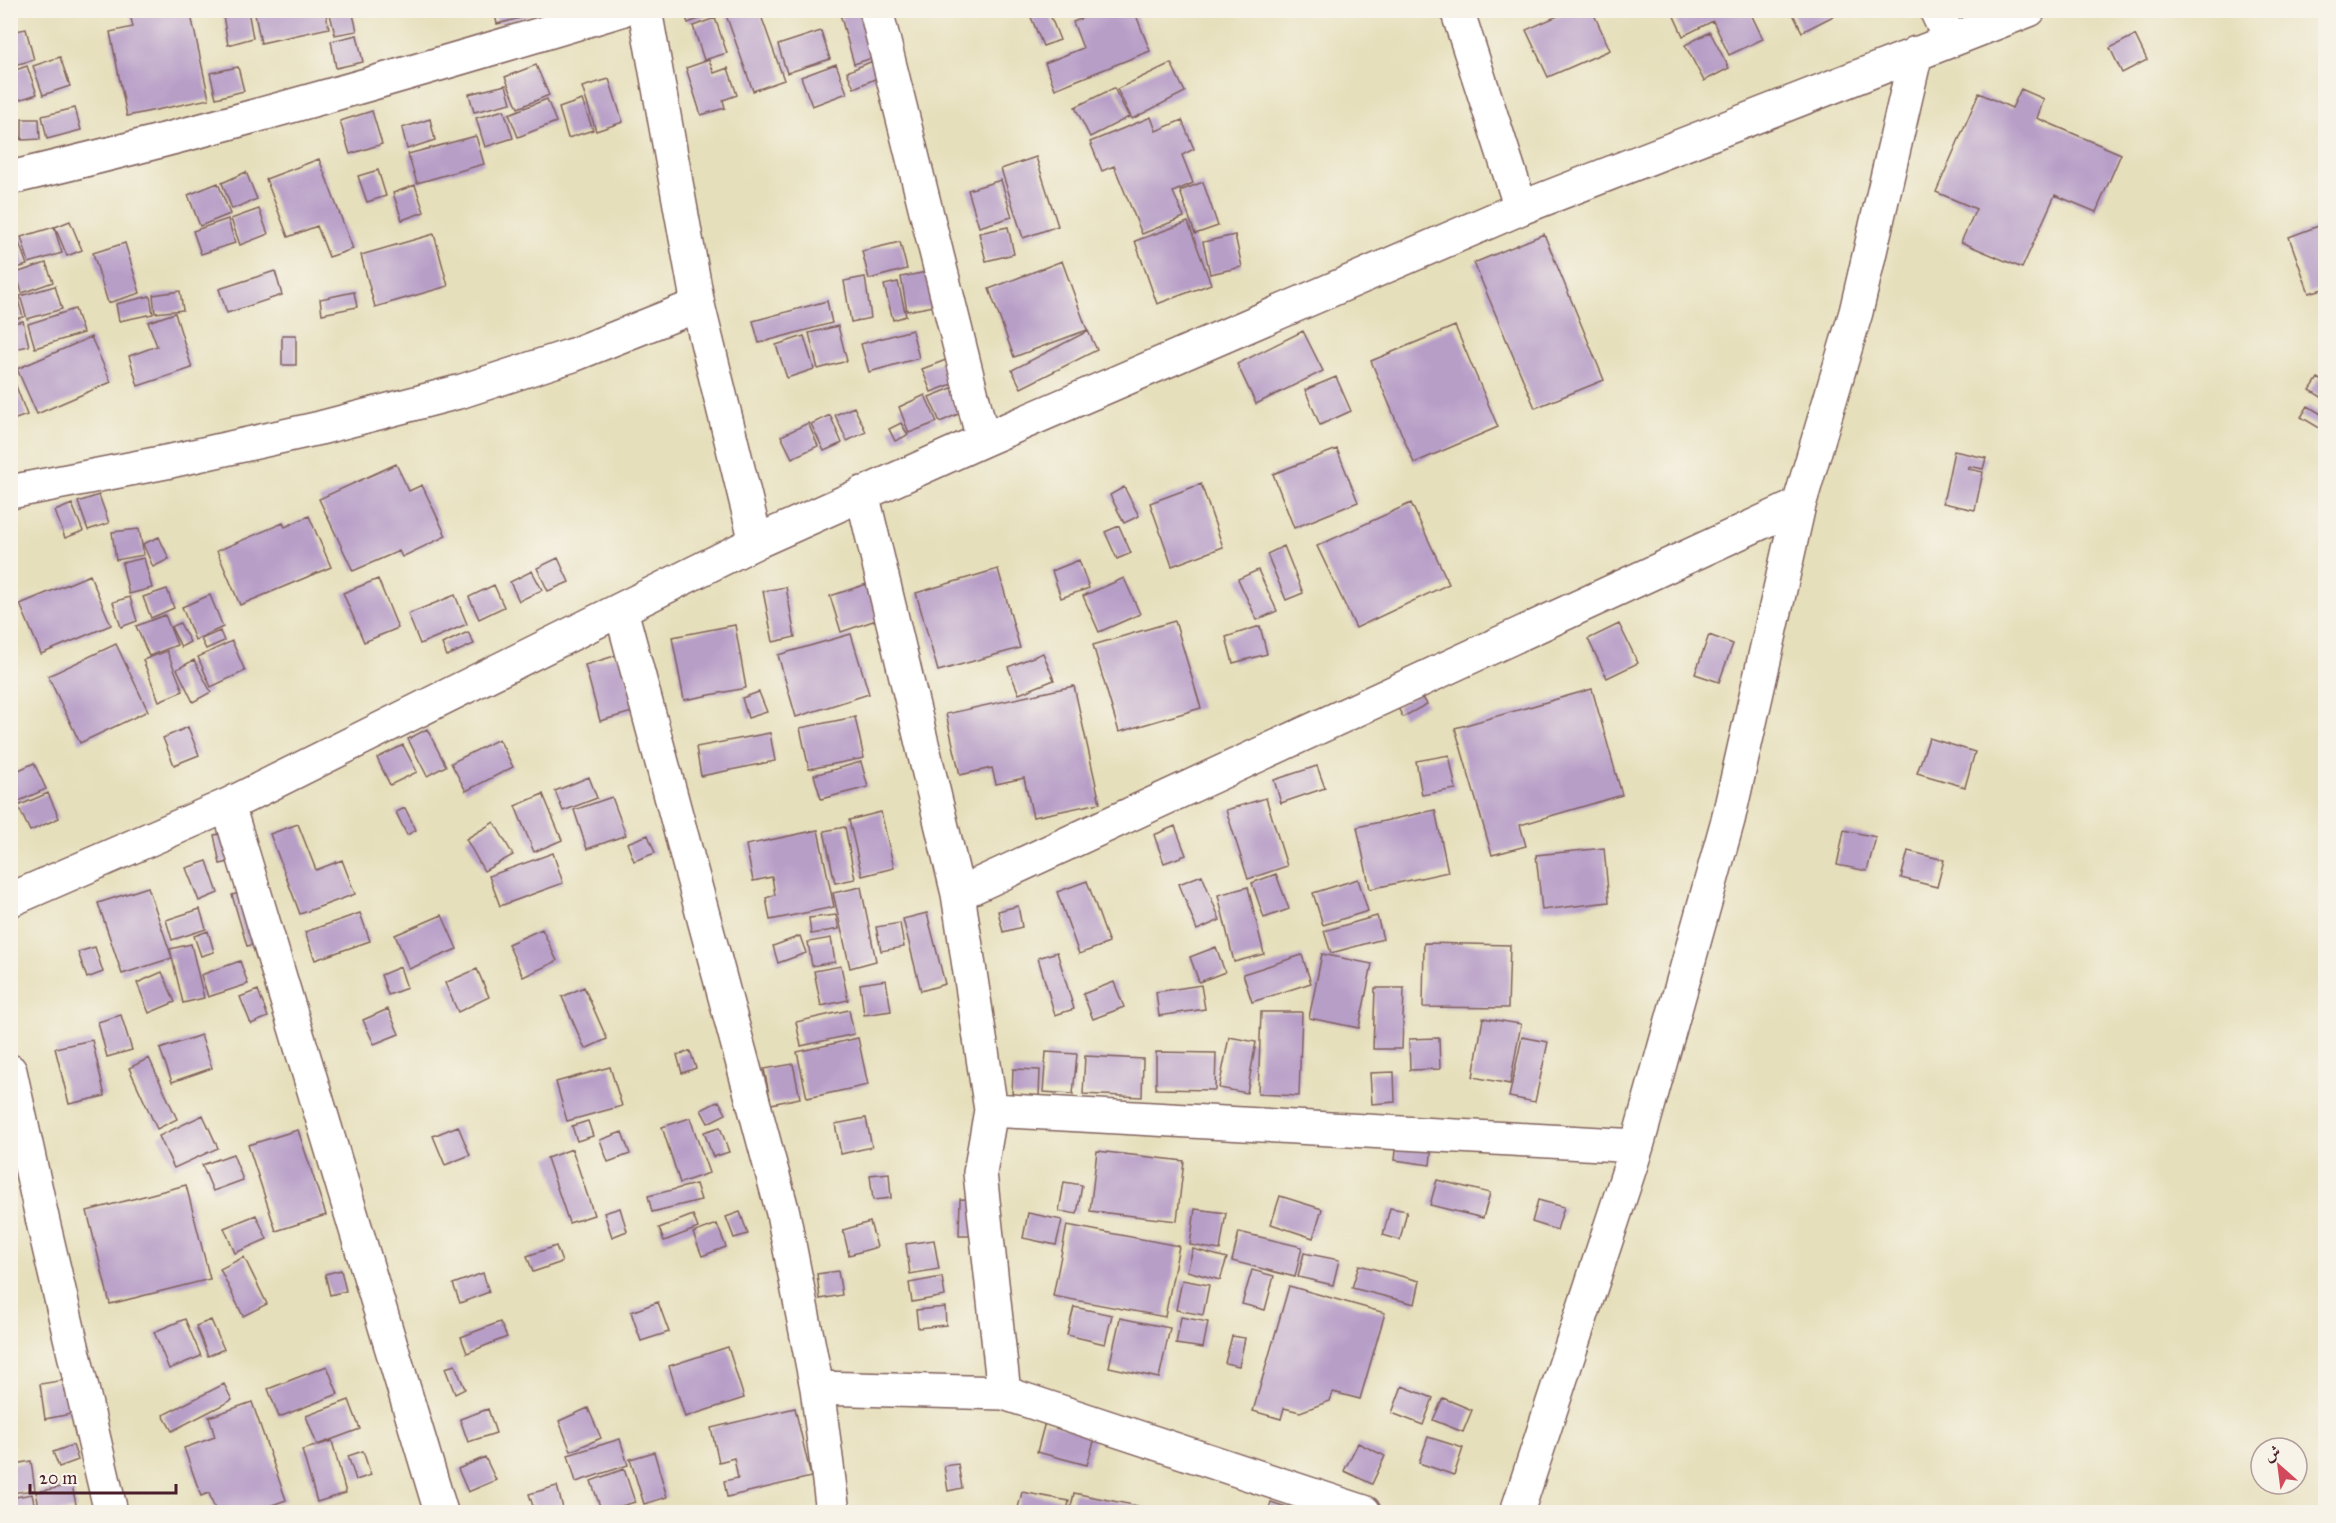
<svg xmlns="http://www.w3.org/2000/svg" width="2336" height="1523" font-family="'IM FELL Great Primer',Amiri,serif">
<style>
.building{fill:#b79ec7}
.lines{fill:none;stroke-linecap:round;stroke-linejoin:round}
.street-casing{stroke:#81625d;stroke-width:36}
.street{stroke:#fff;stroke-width:33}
</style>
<rect width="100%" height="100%" fill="#f7f3e8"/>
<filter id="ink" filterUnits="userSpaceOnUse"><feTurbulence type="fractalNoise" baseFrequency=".0167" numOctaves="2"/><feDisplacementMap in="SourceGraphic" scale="12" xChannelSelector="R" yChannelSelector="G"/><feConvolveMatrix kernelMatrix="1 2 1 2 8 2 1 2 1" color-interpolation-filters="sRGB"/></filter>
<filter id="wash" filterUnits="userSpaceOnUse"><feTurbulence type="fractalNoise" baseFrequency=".008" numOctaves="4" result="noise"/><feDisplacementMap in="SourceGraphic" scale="24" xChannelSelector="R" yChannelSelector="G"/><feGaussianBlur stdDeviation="1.35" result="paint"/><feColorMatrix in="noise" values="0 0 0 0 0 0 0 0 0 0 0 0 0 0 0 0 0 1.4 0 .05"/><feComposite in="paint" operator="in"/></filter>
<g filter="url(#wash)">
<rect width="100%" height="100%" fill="#e6dfbb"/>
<g id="blocks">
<path class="building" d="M129 10H190L209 99 127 116 110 32 133 27Z
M222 10H248L253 38 228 45Z
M254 10H325L329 28 261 43Z
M329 10H352L357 31 335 35Z
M494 10H536V14L497 24Z
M683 10H720V11L688 23Z
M740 10H759L784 80 753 91 726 15Z
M839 10H862L875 57 854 64Z
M1028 10H1048L1060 40 1043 46Z
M1101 10H1134L1150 51 1055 89 1045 63 1083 48 1073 22Z
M1571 10H1592L1610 50 1548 77 1526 30Z
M1680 10H1749L1763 39 1729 55 1713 21 1683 36 1673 14Z
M1791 10H1845L1802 32Z
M715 18 727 53 704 60 693 26Z
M26 29 34 60 10 66V32Z
M821 31 830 59 787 73 778 45Z
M1710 32 1729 68 1704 81 1685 45Z
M357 35 363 62 336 68 331 41Z
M2135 35 2147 60 2122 73 2110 48Z
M60 57 70 86 43 95 33 66Z
M709 60 714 73 728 68 737 95 723 100 725 108 701 115 686 68Z
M875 60 882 76 854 88 847 72Z
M1171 63 1185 92 1132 119 1117 89Z
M836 64 847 93 812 106 801 77Z
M536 65 549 95 518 108 505 77Z
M27 66 37 94 10 103V72Z
M238 67 244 91 216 98 210 73Z
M609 79 623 122 596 131 582 87Z
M506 85 511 103 474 112 469 94Z
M1114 88 1129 117 1090 137 1075 107Z
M2021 89 2044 99 2037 118 2121 154 2096 212 2055 195 2022 268 1961 242 1976 209 1936 192 1979 93 2012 108Z
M547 99 556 122 518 137 509 114Z
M582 100 593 130 568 138 559 108Z
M75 108 81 130 47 139 42 116Z
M504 110 513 138 485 147 476 118Z
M372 111 382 144 350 154 340 121Z
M10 114 21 139 10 143Z
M1151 117 1156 131 1182 120 1194 149 1182 155 1193 183 1173 192 1184 217 1142 234 1114 166 1102 171 1090 142Z
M22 119H39L40 139 22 140Z
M430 119 435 140 407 149 402 128Z
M476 136 484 164 417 183 408 154Z
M1036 157 1058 226 1023 238 1001 169Z
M319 159 353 249 329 257 317 226 288 237 266 179Z
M378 170 386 196 367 202 358 176Z
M246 172 257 199 232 209 222 183Z
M1001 180 1012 217 979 227 968 190Z
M1203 182 1218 226 1195 234 1180 191Z
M218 183 230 214 200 226 188 195Z
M415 185 424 212 402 220 393 193Z
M259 209 268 234 240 245 231 219Z
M228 219 235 243 201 254 193 231Z
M70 221 82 250 67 256 55 227Z
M1188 222 1211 284 1157 304 1135 241Z
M2321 225 2326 240V288L2309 293 2289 237Z
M54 227 62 253 29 263 21 237Z
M1008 227 1014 254 986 261 979 233Z
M434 234 448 286 375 307 361 255Z
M1544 234 1604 380 1535 408 1474 263Z
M1235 235 1242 267 1210 274 1203 242Z
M17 237 27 265 11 270 10 239Z
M900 242 907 269 869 279 862 251Z
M125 243 140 293 108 303 93 253Z
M1062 261 1087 330 1014 357 989 289Z
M46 263 53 282 22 293 16 273Z
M275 271 282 295 227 313 219 289Z
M927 272 934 306 907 311 901 277Z
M865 277 871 318 851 322 844 281Z
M898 282 906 316 893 320 884 285Z
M55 286 62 309 27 319 20 296Z
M180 291 183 310 155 313 153 295Z
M354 292 357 307 322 314 320 299Z
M16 293 23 317 10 320V294Z
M150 296 153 314 119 321 116 304Z
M827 301 832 323 759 343 753 321Z
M75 309 83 333 35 348 28 324Z
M175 313 192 368 138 386 129 356 157 346 148 322Z
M23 321 29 346 10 350V324Z
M838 326 847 361 818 369 809 333Z
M1455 326 1498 427 1414 463 1371 361Z
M912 330 919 358 869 372 861 344Z
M1088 331 1097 350 1021 388 1012 370Z
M1303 331 1323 371 1256 404 1237 364Z
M282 335H296V365H282Z
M804 336 814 369 787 378 776 345Z
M91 337 111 382 37 414 17 369Z
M946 360 955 383 931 392 922 369Z
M10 370 27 415 10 421Z
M1336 377 1351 411 1320 425 1305 390Z
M2318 378 2326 383V400L2310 390Z
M957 386 967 410 940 422 929 397Z
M925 395 937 422 909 433 899 407Z
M2308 406 2326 417V432L2301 417Z
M854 407 866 432 847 441 835 415Z
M830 415 842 443 824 451 811 424Z
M808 423 818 446 792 458 781 436Z
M901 423 908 435 895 441 889 429Z
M1337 449 1358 502 1294 528 1273 474Z
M1954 451 1986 458 1983 469 1969 466 1968 469 1983 472 1975 510 1943 503Z
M396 464 409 491 422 485 446 536 402 557 399 551 353 571 319 499Z
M1201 484 1223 547 1172 566 1150 503Z
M1124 487 1139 516 1124 523 1110 495Z
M99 495 109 523 88 530 78 502Z
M1411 503 1449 584 1356 628 1317 546Z
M72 504 83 531 65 538 55 511Z
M309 516 331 567 240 605 217 551 283 523 285 527Z
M1119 526 1131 553 1117 559 1105 532Z
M139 529 144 555 116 560 112 532Z
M159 537 169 559 153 567 143 544Z
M1284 546 1303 593 1286 600 1267 554Z
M144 558 152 588 129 594 122 563Z
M558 558 569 582 548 591 537 568Z
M1079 560 1089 588 1061 598 1052 571Z
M998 569 1020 648 938 671 916 593Z
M1258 570 1277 611 1257 620 1238 579Z
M532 571 542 590 519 601 510 582Z
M90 575 111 625 41 654 20 604Z
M1124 578 1140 614 1099 632 1083 596Z
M378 579 398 628 364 642 343 593Z
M867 584 879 619 841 632 830 596Z
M494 585 504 607 479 619 469 597Z
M786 587 795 637 773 642 763 591Z
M167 589 174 608 151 618 143 597Z
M210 595 223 627 195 640 182 607Z
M455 595 467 624 420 644 408 614Z
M130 597 137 621 121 627 113 602Z
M165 615 177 645 149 656 136 626Z
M1175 621 1201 708 1119 732 1093 645Z
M180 623 190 642 181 647 171 627Z
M1619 624 1638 663 1607 678 1588 639Z
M735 625 746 688 684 700 672 637Z
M1260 626 1267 654 1233 663 1226 637Z
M220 631 224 641 206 649 201 639Z
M468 632 474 644 447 656 442 644Z
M851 634 869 694 796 717 778 655Z
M1709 635 1733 644 1719 682 1695 674Z
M232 641 245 671 211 687 198 657Z
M116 644 148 711 80 743 48 676Z
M167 651 183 691 159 701 143 660Z
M1043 653 1054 680 1019 694 1008 667Z
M621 654 636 711 600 721 585 665Z
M194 660 211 692 193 702 177 669Z
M1074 686 1100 803 1033 817 1024 778 996 784 992 768 960 775 946 714Z
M1592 689 1622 795 1520 825 1526 846 1492 855 1455 728Z
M759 692 767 712 748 718 742 698Z
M1420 693 1427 704 1403 717 1397 706Z
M855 717 864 758 809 769 800 728Z
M188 727 199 755 174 765 163 738Z
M427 729 446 766 427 776 408 739Z
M770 733 775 761 701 776 696 747Z
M1929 738 1975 752 1965 787 1917 773Z
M499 739 513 767 466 791 451 763Z
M403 745 417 772 390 785 377 758Z
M1449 755 1456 789 1422 795 1416 761Z
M861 762 868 787 821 799 814 775Z
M34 763 46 789 17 802 10 787V774Z
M1317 766 1325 788 1281 803 1274 780Z
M589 777 597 798 563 811 555 791Z
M48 793 59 818 30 831 18 806Z
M543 794 562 840 534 852 515 806Z
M10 796 16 807 10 810Z
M612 797 626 835 587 849 574 810Z
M1266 798 1287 866 1248 879 1226 810Z
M405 808 416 830 407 835 396 812Z
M1435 810 1448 872 1370 889 1357 827Z
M881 812 894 868 862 876 849 820Z
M494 822 513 855 484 871 466 839Z
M298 824 316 870 342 860 355 894 300 914 270 834Z
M1175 826 1186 855 1164 863 1154 835Z
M845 827 855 879 835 883 824 831Z
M818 830 834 907 770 920 766 898 775 895 772 877 753 881 746 845Z
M1844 830 1876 837 1867 871 1837 865Z
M228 833 234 861 220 864 214 835Z
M648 835 655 853 634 861 627 843Z
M1604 848 1609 902 1542 910 1536 855Z
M1908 851 1944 860 1937 887 1901 878Z
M553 853 563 883 500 906 489 876Z
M207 861 218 893 199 901 186 868Z
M1276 874 1289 909 1264 918 1252 883Z
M1202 875 1220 920 1197 930 1179 884Z
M1358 879 1368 911 1323 925 1313 893Z
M1087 881 1109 943 1079 954 1057 892Z
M148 887 172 958 122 974 98 903Z
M861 887 876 961 850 968 833 893Z
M1248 887 1264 954 1234 962 1218 895Z
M249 890 264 942 247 946 232 895Z
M1018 906 1022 927 1003 932 998 911Z
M200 909 206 929 172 940 166 920Z
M360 913 370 941 315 960 305 932Z
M927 913 945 984 921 991 903 919Z
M442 915 457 949 409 969 395 935Z
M836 915 839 929 811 934 809 918Z
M1377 916 1383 939 1331 953 1324 931Z
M900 923 904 947 881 951 876 927Z
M542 929 557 961 523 977 508 944Z
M208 931 214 952 201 956 194 936Z
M800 936 806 953 778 963 773 946Z
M831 938 835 962 812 966 808 942Z
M1424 943 1510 945 1508 1008 1423 1007Z
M191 944 204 998 183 1003 170 949Z
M95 947 103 972 87 978 78 952Z
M1216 947 1225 972 1199 982 1190 957Z
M1057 952 1074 1009 1055 1015 1038 958Z
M1322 954 1372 964 1359 1028 1309 1018Z
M1302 955 1311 983 1252 1002 1243 974Z
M240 961 248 984 208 997 201 975Z
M841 966 848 1000 821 1006 814 971Z
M400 967 407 988 388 995 381 975Z
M477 969 489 997 458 1012 445 983Z
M162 972 175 1002 149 1013 137 983Z
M886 980 891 1011 864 1015 860 984Z
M1114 982 1124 1007 1093 1019 1083 994Z
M1201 985 1205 1009 1159 1016 1156 992Z
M584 987 607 1039 585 1049 562 997Z
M1375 988H1404L1402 1049H1373Z
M258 990 268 1017 251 1024 240 997Z
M388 1009 399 1034 374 1044 363 1020Z
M849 1010 854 1034 801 1046 796 1022Z
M1261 1012H1302L1299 1096 1258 1094Z
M121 1015 132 1050 107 1057 98 1022Z
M1483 1018 1521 1024 1510 1084 1473 1077Z
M201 1035 212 1068 172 1082 160 1049Z
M1229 1037 1256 1042 1247 1093 1219 1088Z
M1522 1037 1548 1042 1535 1102 1509 1097Z
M858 1038 868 1085 807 1098 797 1052Z
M1439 1038 1440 1069 1410 1070 1409 1039Z
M92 1040 105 1096 69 1104 55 1048Z
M690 1051 696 1068 682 1073 677 1055Z
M1046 1052 1077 1054 1073 1094 1043 1092Z
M1156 1052 1216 1053 1215 1090 1156 1089Z
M1085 1056 1143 1059 1142 1097 1083 1094Z
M149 1058 177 1119 157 1129 129 1068Z
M793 1064 800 1098 771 1104 764 1069Z
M610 1067 622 1106 567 1121 556 1082Z
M1013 1069 1040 1070 1039 1097 1012 1096Z
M1394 1072 1395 1102 1372 1104 1370 1073Z
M719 1101 726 1114 708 1123 701 1110Z
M203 1115 218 1148 174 1168 159 1136Z
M690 1118 709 1173 680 1183 662 1127Z
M866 1118 872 1147 841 1154 835 1124Z
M588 1121 593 1136 577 1141 572 1126Z
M458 1126 470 1155 445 1165 433 1136Z
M720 1127 729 1152 713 1157 704 1132Z
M298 1130 326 1215 276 1231 248 1145Z
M622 1132 630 1154 608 1162 600 1140Z
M1397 1140 1432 1144 1430 1165 1395 1160Z
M572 1149 594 1215 569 1223 547 1158Z
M1097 1151 1184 1161 1177 1221 1090 1211Z
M233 1154 243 1180 213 1191 202 1165Z
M889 1173 891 1198 873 1200 870 1175Z
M1437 1180 1490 1193 1483 1218 1430 1205Z
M1064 1182 1082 1185 1077 1214 1059 1211Z
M696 1184 701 1200 652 1212 648 1196Z
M186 1185 210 1279 110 1304 87 1211Z
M1280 1196 1322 1209 1313 1238 1271 1224Z
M960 1199 980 1200 979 1236H959Z
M1538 1200 1564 1207 1557 1230 1532 1222Z
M620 1208 627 1231 612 1237 604 1213Z
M1390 1208 1407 1211 1400 1240 1383 1235Z
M1195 1209 1226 1213 1220 1250 1190 1245Z
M740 1212 748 1234 734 1238 726 1217Z
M1028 1213 1062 1220 1056 1245 1023 1238Z
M256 1215 267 1239 235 1253 224 1228Z
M693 1215 698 1228 664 1241 659 1228Z
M870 1222 877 1247 849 1255 843 1230Z
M717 1224 726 1247 702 1256 693 1233Z
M1067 1225 1179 1246 1165 1317 1053 1296Z
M1239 1232 1302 1247 1295 1277 1232 1261Z
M934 1240 939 1269 910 1274 906 1244Z
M556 1246 562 1262 533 1272 527 1256Z
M1193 1249 1227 1258 1220 1280 1187 1271Z
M1304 1253 1339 1260 1333 1285 1298 1277Z
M244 1257 267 1304 243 1316 220 1269Z
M1359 1265 1420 1281 1415 1304 1352 1288Z
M341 1270 346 1291 330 1295 325 1274Z
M1252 1270 1274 1276 1265 1310 1242 1304Z
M838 1271 842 1295 820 1299 817 1274Z
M483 1273 489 1292 460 1303 453 1284Z
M942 1277 945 1296 912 1302 909 1283Z
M1182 1280 1209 1285 1203 1315 1176 1310Z
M1289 1286 1385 1313 1360 1399 1333 1392 1330 1401 1300 1412 1284 1408 1281 1419 1253 1411Z
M658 1302 669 1332 641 1341 631 1312Z
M945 1307 946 1325 918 1328 916 1310Z
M1074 1307 1112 1315 1105 1344 1067 1335Z
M1181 1317 1208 1322 1203 1348 1176 1344Z
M1120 1318 1170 1328 1159 1378 1109 1367Z
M185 1319 201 1356 169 1369 154 1332Z
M211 1320 224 1349 208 1356 196 1326Z
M500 1322 507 1337 467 1353 461 1337Z
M1232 1336 1245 1338 1239 1366 1225 1363Z
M728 1347 744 1398 685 1417 669 1366Z
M455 1365 465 1389 455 1394 445 1368Z
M327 1366 338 1394 279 1417 268 1389Z
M71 1379 76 1413 45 1419 40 1384Z
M224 1384 232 1400 172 1431 163 1415Z
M1402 1386 1433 1398 1423 1425 1392 1413Z
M1443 1398 1472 1410 1463 1432 1433 1420Z
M349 1400 360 1429 317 1445 306 1416Z
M252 1402 286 1500 253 1512H216L209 1493 201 1496 184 1448 215 1437 209 1417Z
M588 1408 601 1438 571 1451 559 1421Z
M795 1408 811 1477 727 1497 724 1481 738 1478 734 1458 719 1462 711 1428Z
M488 1409 496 1433 468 1442 460 1419Z
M1045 1422 1096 1435 1087 1465 1037 1452Z
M1428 1437 1463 1448 1454 1475 1419 1463Z
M620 1439 628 1465 576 1482 568 1455Z
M332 1441 346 1493 317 1502 302 1450Z
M1358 1443 1385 1456 1372 1484 1344 1471Z
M73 1445 78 1460 59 1467 53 1452Z
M363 1451 371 1475 356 1480 348 1456Z
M654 1452 667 1497 644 1504 630 1459Z
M485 1457 496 1480 468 1492 458 1469Z
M31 1461 35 1490 10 1493V1465Z
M958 1464 962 1488 948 1491 944 1466Z
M624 1469 635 1502 602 1512 591 1481Z
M72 1485 77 1509 59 1512H40L36 1492Z
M557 1486 564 1512H535L529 1494Z
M1022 1492 1069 1501 1067 1512H1017Z
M1074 1493 1138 1506 1136 1512H1070Z
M32 1494 36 1512H10V1498Z
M1271 1502 1292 1509 1291 1512H1268Z"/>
</g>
</g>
<g filter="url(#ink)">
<use href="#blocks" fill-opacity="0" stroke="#81625d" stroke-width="1.5"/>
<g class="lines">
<defs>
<path id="street" d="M645 10 698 305 756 542
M876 10 983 440
M1457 10 1521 208
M1936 10 1950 40
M10 178C216 130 419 71 621 10
M10 492 171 461 320 428 462 391 573 355 698 305
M862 493 958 894 991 1110 980 1173 1004 1393 1364 1512
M621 610 783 1213 817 1388 833 1512
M228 805 441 1512
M958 894 1799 505
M10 900 228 805 756 542 983 440 1521 208 2029 10
M10 1071 43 1222 111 1512
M991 1110 1637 1146
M817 1388 1004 1393
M1517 1512 1637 1146 1728 820 1799 505 1856 312 1916 53"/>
</defs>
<use href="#street" class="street-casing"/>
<use href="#street" class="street"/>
</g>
</g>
<rect width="2336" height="1523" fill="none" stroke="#f7f3e8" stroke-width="36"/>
<g transform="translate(2279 1466) rotate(332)"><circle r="28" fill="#f7f3e8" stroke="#b29e9c" stroke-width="1.5"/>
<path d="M0-4.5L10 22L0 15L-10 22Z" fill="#d1495b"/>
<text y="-9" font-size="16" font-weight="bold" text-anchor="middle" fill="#4a1f2b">ش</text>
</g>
<path d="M30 1484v9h146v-9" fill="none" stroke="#4a1f2b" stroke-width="3"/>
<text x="39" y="1484" font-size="18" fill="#4a1f2b" stroke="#f7f3e8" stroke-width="4.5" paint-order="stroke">20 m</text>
</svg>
